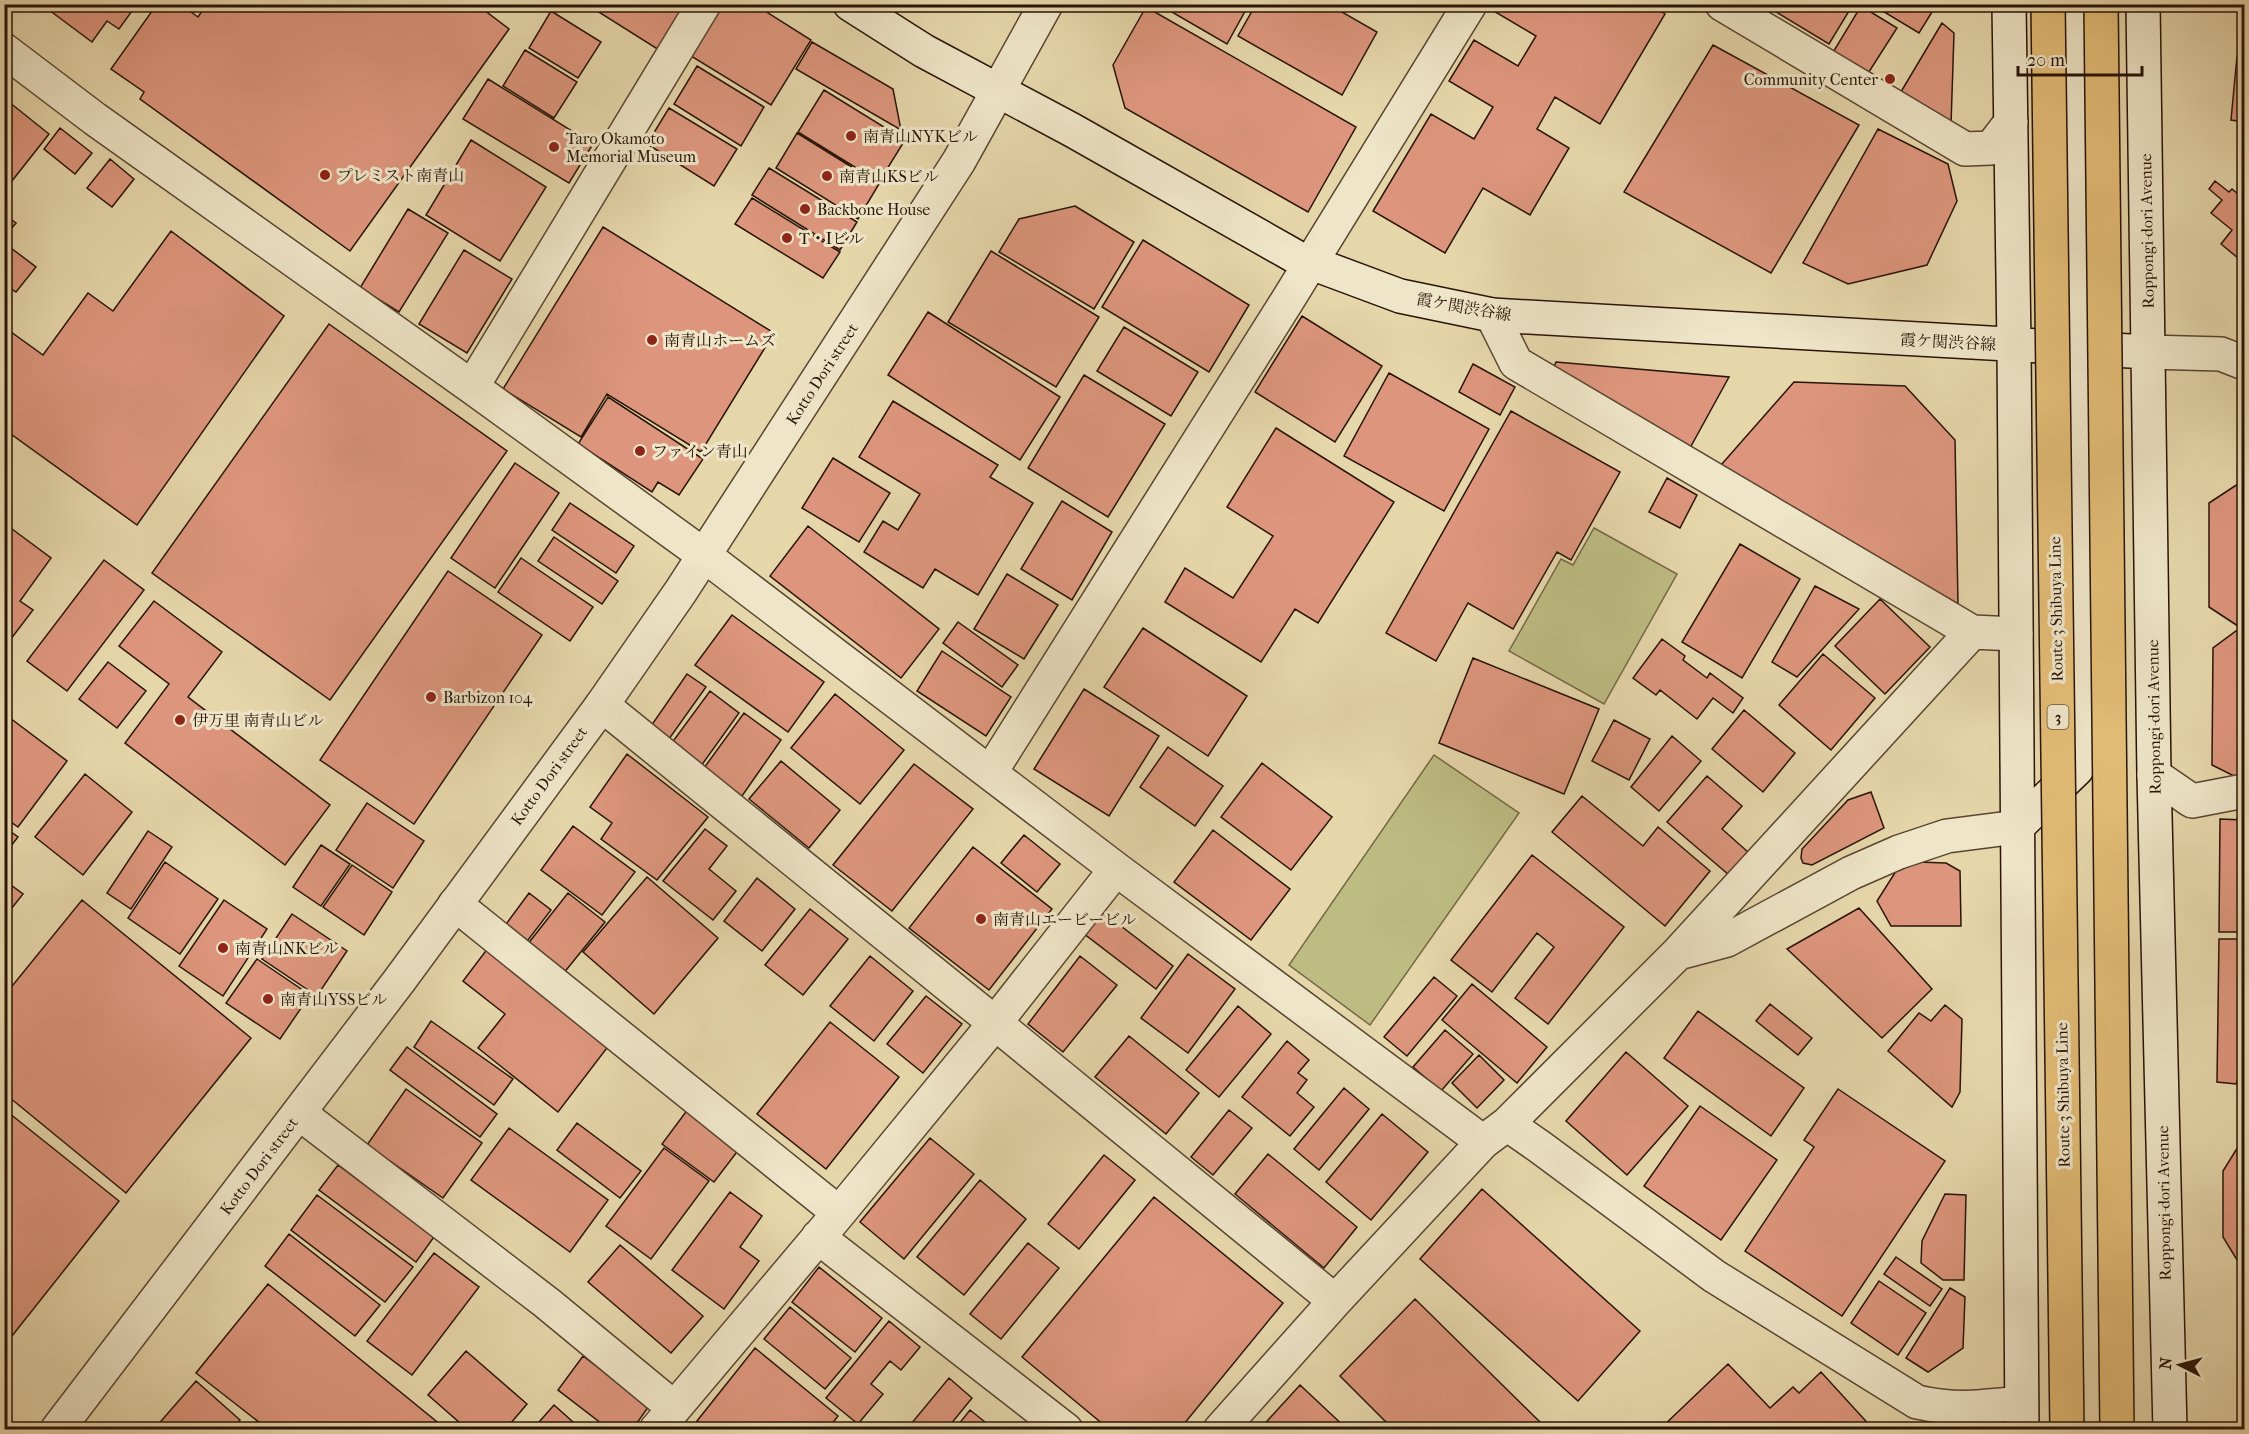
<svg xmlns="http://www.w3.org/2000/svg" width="2249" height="1434" font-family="'IM FELL French Canon','Noto Serif JP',serif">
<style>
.green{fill:#bdbc83;stroke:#736846;stroke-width:1.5}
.building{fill:#dd967d;stroke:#291408;stroke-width:1.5}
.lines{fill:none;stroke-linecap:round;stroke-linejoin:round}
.minor-casing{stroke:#584531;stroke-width:36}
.tertiary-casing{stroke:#584531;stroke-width:36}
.secondary-casing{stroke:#291408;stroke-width:36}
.minor{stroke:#efe5c8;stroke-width:33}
.tertiary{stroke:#efe5c8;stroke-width:33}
.secondary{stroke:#efe5c8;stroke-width:33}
.motorway-bridge-casing{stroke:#291408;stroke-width:36;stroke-linecap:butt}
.motorway-bridge{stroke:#e3bc76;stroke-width:33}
.poi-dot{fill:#8f2418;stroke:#efe5c8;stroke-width:2}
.labels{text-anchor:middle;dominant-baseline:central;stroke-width:6;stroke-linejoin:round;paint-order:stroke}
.shield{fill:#efe5c8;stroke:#645342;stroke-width:1.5}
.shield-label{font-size:15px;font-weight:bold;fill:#291408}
.poi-label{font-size:16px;fill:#291408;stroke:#efe5c8;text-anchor:start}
.street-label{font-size:16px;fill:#291408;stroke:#efe5c8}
</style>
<rect width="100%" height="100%" fill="#e6d7ab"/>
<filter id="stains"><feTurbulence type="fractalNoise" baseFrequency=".00333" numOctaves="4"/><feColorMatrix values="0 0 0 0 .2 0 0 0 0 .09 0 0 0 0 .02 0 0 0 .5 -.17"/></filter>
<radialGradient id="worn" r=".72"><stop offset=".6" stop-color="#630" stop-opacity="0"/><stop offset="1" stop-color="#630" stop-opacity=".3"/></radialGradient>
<path class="green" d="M1594 528 1677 574 1604 704 1509 651 1561 559 1573 565Z
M1434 755 1519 813 1370 1025 1289 965Z"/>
<path class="building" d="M41 4H137L119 29 107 21 92 42Z
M157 4H180L198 17 207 4H476L509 29 350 251 140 99 144 92 111 69Z
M586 4H687L659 50Z
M722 4H754L811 40 771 105 691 56Z
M1158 4H1249L1227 44Z
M1256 4H1328L1377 32 1342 95 1238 36Z
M1496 4H1650L1665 14 1600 124 1555 97 1537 129 1569 148 1530 215 1483 188 1445 253 1373 211 1431 114 1474 139 1493 107 1449 81 1474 40 1518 66 1536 36 1492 10Z
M1776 4H1838L1849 11 1829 44 1773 10Z
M1871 4H1937L1919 33Z
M1861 6 1897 28 1867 75 1832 54Z
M1146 7 1356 127 1308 212 1125 108 1113 65Z
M551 11 601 42 578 78 529 48Z
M1942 23 1954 33 1951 125 1899 95Z
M812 42 893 89 901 130 796 69Z
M1713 45 1859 125 1771 273 1624 192Z
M525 50 577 82 554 118 503 86Z
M2237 56 2244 57V122L2231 120Z
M697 66 764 107 741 146 674 104Z
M488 79 593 144 569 183 463 119Z
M824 90 905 140 879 182 798 132Z
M4 98 49 134 4 191Z
M669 108 737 149 714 186 647 144Z
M60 128 92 153 75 174 44 149Z
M1878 129 1948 164 1957 201 1927 265 1848 284 1803 263Z
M797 133 879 184 858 219 776 168Z
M471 140 546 187 500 261 426 215Z
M110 159 134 179 112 207 87 188Z
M769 168 857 222 840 250 752 195Z
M2215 181 2229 192 2232 189 2244 199V263L2221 244 2232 230 2211 213 2222 200 2209 189Z
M752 198 840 252 823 278 735 224Z
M1075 206 1134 242 1094 309 999 252 1019 219Z
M408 209 448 233 399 312 360 288Z
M4 214 16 223 4 237Z
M603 227 774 333 701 452 607 394 581 437 503 389Z
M171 231 284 316 137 525 4 429V327L43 355 88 293 113 311Z
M1143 240 1249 305 1209 372 1102 307Z
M7 245 36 267 16 292 4 284V248Z
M464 250 512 279 467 353 419 324Z
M991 251 1099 317 1056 387 948 322Z
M928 312 1060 397 1020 460 888 375Z
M1302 316 1382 366 1335 442 1255 392Z
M329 324 507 451 330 700 152 573Z
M1124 327 1198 372 1171 416 1097 371Z
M1556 362 1729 377 1690 448 1552 371Z
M1473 364 1515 387 1500 415 1459 392Z
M1389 373 1489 429 1444 511 1344 456Z
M1084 375 1165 424 1108 517 1028 468Z
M1794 382 1905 386 1955 440 1958 604 1721 465Z
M608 397 703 459 679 495 658 482 652 492 578 444Z
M893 401 998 465 990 477 1033 503 978 595 935 569 923 588 864 552 883 521 898 530 920 494 859 457Z
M1511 411 1620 472 1571 560 1557 552 1513 629 1468 603 1436 661 1386 633Z
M1276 428 1394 502 1318 623 1295 609 1261 662 1165 602 1185 568 1233 598 1273 536 1227 507Z
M833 458 890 493 859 542 802 508Z
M515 463 559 493 495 588 451 558Z
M1667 478 1697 495 1680 528 1649 512Z
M2244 480V630L2209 607V503Z
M1062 501 1112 532 1072 600 1021 569Z
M570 503 634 546 616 573 552 530Z
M4 523 51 558 20 601 33 610 4 648Z
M808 526 939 629 901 678 770 576Z
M554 537 618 581 602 604 538 561Z
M1740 544 1800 579 1742 678 1682 642Z
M521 558 593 607 570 641 498 592Z
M104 560 144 590 67 691 27 661Z
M448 571 542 635 414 824 320 760Z
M1007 574 1058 605 1024 659 974 629Z
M1815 586 1859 609 1797 677 1772 662Z
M1880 599 1930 647 1885 694 1835 646Z
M154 601 222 652 188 697 330 805 285 865 125 743 169 684 119 646Z
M732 615 824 682 788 732 695 665Z
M958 622 1018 665 1002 687 943 643Z
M1143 628 1247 696 1208 756 1104 687Z
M2236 631 2244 637V776L2236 777 2212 765 2213 648Z
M1662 639 1685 656 1683 660 1707 678 1710 673 1743 698 1733 713 1713 698 1697 719 1660 690 1656 695 1633 678Z
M942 651 1011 697 986 736 917 691Z
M1823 654 1875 698 1831 750 1779 705Z
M1473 658 1599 709 1564 794 1439 743Z
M108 662 146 691 117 728 79 699Z
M687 674 706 687 669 739 651 726Z
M1084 689 1159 736 1109 816 1034 769Z
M710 691 739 713 701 766 671 744Z
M835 694 904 750 860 804 791 748Z
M1744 710 1795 753 1763 792 1712 749Z
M744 713 781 740 742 796 704 768Z
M6 715 67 761 18 827 4 817Z
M1614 720 1650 739 1629 780 1592 761Z
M1672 736 1701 761 1659 811 1631 787Z
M1168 747 1223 786 1195 826 1140 787Z
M627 754 708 817 657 880 601 839 612 823 590 807Z
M781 761 840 810 809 848 749 799Z
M1262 763 1332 817 1291 870 1221 817Z
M914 764 973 809 892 911 833 865Z
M85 774 132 812 83 875 35 837Z
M1707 776 1742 806 1722 829 1748 852 1729 875 1667 822Z
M1871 792 1884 828 1812 865 1803 863 1801 858 1802 849 1848 800Z
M1582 796 1643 846 1658 827 1710 871 1665 926 1552 832Z
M367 803 424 841 393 888 336 850Z
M2220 819 2244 820V932H2219Z
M573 826 635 872 602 915 541 870Z
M4 827 18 837 4 855Z
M705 829 727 846 709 869 736 891 713 920 663 881Z
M1213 830 1290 889 1251 940 1174 882Z
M148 831 172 847 131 909 107 893Z
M1024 835 1060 864 1037 892 1001 863Z
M321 845 350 864 321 906 293 887Z
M973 847 1052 909 989 990 909 928Z
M1532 855 1624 927 1548 1024 1515 998 1554 947 1537 933 1492 992 1451 960Z
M165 862 218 899 180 954 128 918Z
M1918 862 1946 863 1960 871 1961 926H1891L1877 901 1896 871Z
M352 865 392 892 364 935 323 907Z
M647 877 718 938 654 1014 583 952Z
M757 878 795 909 762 951 724 921Z
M4 880 23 894 4 918Z
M529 893 551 910 525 944 504 927Z
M568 893 605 922 563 974 527 945Z
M82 900 251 1038 126 1193 4 1093V996Z
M224 900 267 929 223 996 179 966Z
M1859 908 1932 989 1882 1038 1787 949Z
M810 909 848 939 803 995 765 965Z
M1100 910 1173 966 1156 989 1083 933Z
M292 914 347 951 317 996 262 959Z
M2219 939H2239L2244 955V1062L2236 1084 2217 1082Z
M488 948 610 1044 558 1112 478 1048 505 1014 463 981Z
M1188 954 1235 989 1188 1053 1141 1018Z
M870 956 913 991 874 1041 830 1006Z
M1080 956 1117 985 1063 1052 1028 1024Z
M257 959 310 995 280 1039 226 1003Z
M1434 977 1457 996 1407 1056 1384 1037Z
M1472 984 1547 1047 1517 1083 1442 1020Z
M926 996 962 1024 923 1073 887 1044Z
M1770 1004 1812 1038 1798 1055 1756 1021Z
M1945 1005 1962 1019 1960 1092 1952 1107 1888 1051 1919 1013 1931 1021Z
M1238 1006 1271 1034 1219 1097 1186 1070Z
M1698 1011 1804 1088 1771 1136 1664 1058Z
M431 1021 513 1079 494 1105 414 1047Z
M830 1022 899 1077 826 1169 757 1114Z
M1445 1030 1473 1054 1441 1091 1413 1067Z
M1129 1036 1199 1093 1166 1134 1095 1077Z
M1287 1041 1309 1060 1298 1073 1307 1080 1297 1093 1314 1107 1290 1136 1242 1097Z
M407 1047 497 1114 480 1137 390 1070Z
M1626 1052 1688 1106 1627 1175 1566 1121Z
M1479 1055 1504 1080 1477 1108 1452 1083Z
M1344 1088 1369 1109 1319 1170 1294 1149Z
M406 1089 482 1143 443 1198 367 1145Z
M1838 1089 1945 1161 1842 1316 1745 1251 1814 1147 1804 1140Z
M1700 1106 1777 1160 1721 1240 1644 1186Z
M4 1109 119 1201 4 1346Z
M688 1109 740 1148 714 1182 662 1144Z
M1229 1110 1252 1128 1213 1175 1191 1157Z
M1382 1114 1428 1152 1371 1220 1326 1182Z
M577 1123 641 1171 620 1198 557 1150Z
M509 1128 608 1200 570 1252 471 1180Z
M930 1138 974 1174 904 1259 860 1222Z
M2241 1142 2244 1145V1266L2242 1268 2223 1237V1171Z
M664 1148 709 1181 651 1259 606 1226Z
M1268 1154 1357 1227 1324 1268 1235 1194Z
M1104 1155 1135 1180 1079 1249 1048 1224Z
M338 1165 434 1237 416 1262 319 1190Z
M980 1180 1026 1219 964 1295 917 1257Z
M1482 1189 1640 1331 1578 1401 1420 1259Z
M730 1192 762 1216 740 1247 759 1261 724 1309 672 1270Z
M1945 1194 1966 1195 1964 1280H1943L1921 1263 1922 1241Z
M317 1195 413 1267 385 1302 291 1230Z
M1154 1197 1283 1303 1179 1430H1110L1022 1357Z
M289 1234 380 1305 355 1336 265 1266Z
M1028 1243 1059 1268 1001 1339 970 1314Z
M620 1245 703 1316 671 1353 588 1282Z
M434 1253 479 1287 412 1375 367 1341Z
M1896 1257 1942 1289 1930 1306 1884 1274Z
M819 1267 882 1318 855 1352 792 1302Z
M1879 1281 1926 1313 1898 1355 1851 1323Z
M268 1284 447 1430H269L196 1373Z
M1950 1288 1965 1297 1963 1348 1928 1372 1906 1358Z
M2241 1290H2244V1430H2243Z
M1415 1299 1541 1423 1534 1430H1394L1340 1376Z
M790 1307 851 1358 825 1389 764 1339Z
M889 1321 920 1347 901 1370 890 1361 871 1384 883 1394 858 1424 826 1398Z
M755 1348 838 1416 827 1430H707L697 1421Z
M466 1351 527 1404 505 1430H468L428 1395Z
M583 1356 649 1406 632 1430H610L558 1390Z
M1728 1364 1770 1408 1793 1387 1799 1393 1821 1372 1874 1430H1659Z
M949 1378 972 1398 946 1430H906Z
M196 1381 240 1420 231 1430H157L155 1428Z
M1300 1385 1348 1430H1259Z
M554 1405 582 1430H532Z
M970 1410 995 1430H954Z"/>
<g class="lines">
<defs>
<path id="minor" d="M1722 4 1965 149 1991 148 2011 122
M4 50 95 119 472 387 705 556 1116 869 1483 1142
M1492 315 1516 363 1972 632
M472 387 704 4
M602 705 995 1023 1335 1301
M990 773 1289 298 1470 4
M2154 775 2192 801 2244 791
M455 904 839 1213
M1678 953 1727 940 1851 873 1899 852 1947 836 2017 827
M299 1113 547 1303 673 1407
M1507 1124 1540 1147 1714 1276 1917 1402C1958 1411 1981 1407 2021 1403
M818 1237 1066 1430
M656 1430 839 1213 995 1023 1116 869
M1220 1430 1335 1301 1483 1142 1507 1124 1678 953 1972 632 2016 634"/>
<path id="tertiary" d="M2148 352 2221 354 2244 363
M57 1430 399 981 602 705 681 591 959 161 1046 4"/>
<path id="secondary" d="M850 4 924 51 1072 130 1298 258 1400 296 1492 315 2148 352
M2009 4 2014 346 2022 1430
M2143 4 2154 775 2170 1430
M2017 827 2077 769 2071 4"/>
</defs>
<use href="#minor" class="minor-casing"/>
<use href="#tertiary" class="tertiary-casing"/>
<use href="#secondary" class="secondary-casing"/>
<use href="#minor" class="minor"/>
<use href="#tertiary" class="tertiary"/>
<use href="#secondary" class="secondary"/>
<defs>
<path id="motorway-bridge" d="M2048 4 2067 1430
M2101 4 2117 1430"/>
</defs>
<use href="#motorway-bridge" class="motorway-bridge-casing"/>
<use href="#motorway-bridge" class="motorway-bridge"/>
</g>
<g class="poi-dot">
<circle cx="1890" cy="79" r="6"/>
<circle cx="851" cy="136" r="6"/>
<circle cx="554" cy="147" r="6"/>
<circle cx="325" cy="175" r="6"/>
<circle cx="827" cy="176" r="6"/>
<circle cx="805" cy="209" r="6"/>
<circle cx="787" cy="238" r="6"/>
<circle cx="652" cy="340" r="6"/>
<circle cx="640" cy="451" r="6"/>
<circle cx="431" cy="697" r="6"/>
<circle cx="180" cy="720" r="6"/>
<circle cx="981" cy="919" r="6"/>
<circle cx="223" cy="948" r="6"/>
<circle cx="268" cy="999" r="6"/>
</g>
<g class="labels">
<rect class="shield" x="2047.5" y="705" width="21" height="24" rx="4.5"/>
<g class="shield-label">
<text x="2058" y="717">3</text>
</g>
<g class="poi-label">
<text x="1878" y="79" text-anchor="end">Community Center</text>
<text x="863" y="136">南青山NYKビル</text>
<text x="566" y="138">Taro Okamoto<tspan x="566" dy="18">Memorial Museum</tspan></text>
<text x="337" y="175">プレミスト南青山</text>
<text x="839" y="176">南青山KSビル</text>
<text x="817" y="209">Backbone House</text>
<text x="799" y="238">T・Iビル</text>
<text x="664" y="340">南青山ホームズ</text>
<text x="652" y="451">ファイン青山</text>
<text x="443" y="697">Barbizon 104</text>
<text x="192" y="720">伊万里 南青山ビル</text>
<text x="993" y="919">南青山エービービル</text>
<text x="235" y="948">南青山NKビル</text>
<text x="280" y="999">南青山YSSビル</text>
</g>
<g class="street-label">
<text transform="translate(2147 231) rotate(-91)">Roppongi-dori Avenue</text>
<text transform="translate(1464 307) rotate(10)">霞ケ関渋谷線</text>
<text transform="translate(1948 342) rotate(3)">霞ケ関渋谷線</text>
<text transform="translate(822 374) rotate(-57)">Kotto Dori street</text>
<text transform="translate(2056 609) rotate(-91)">Route 3 Shibuya Line</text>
<text transform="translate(2154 717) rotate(-91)">Roppongi-dori Avenue</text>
<text transform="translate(549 776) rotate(-54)">Kotto Dori street</text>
<text transform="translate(2063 1095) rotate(-91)">Route 3 Shibuya Line</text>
<text transform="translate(259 1166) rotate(-53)">Kotto Dori street</text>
<text transform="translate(2164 1203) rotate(-91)">Roppongi-dori Avenue</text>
</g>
</g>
<rect width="2249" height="1434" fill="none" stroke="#e6d7ab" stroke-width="24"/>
<rect x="6" y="6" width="2237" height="1422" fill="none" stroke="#291408" stroke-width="3"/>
<rect x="12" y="12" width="2225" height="1410" fill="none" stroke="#291408" stroke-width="1.5"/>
<g transform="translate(2180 1365) rotate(276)" stroke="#efe5c8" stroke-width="4.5" paint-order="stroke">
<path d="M0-4.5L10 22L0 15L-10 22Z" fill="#291408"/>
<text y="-9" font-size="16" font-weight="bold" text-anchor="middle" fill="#291408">N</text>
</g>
<path d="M2018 66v9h124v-9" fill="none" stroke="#291408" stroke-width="3"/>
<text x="2027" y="66" font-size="18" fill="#291408" stroke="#efe5c8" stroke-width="4.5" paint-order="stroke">20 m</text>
<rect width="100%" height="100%" filter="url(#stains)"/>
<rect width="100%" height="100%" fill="url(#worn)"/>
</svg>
